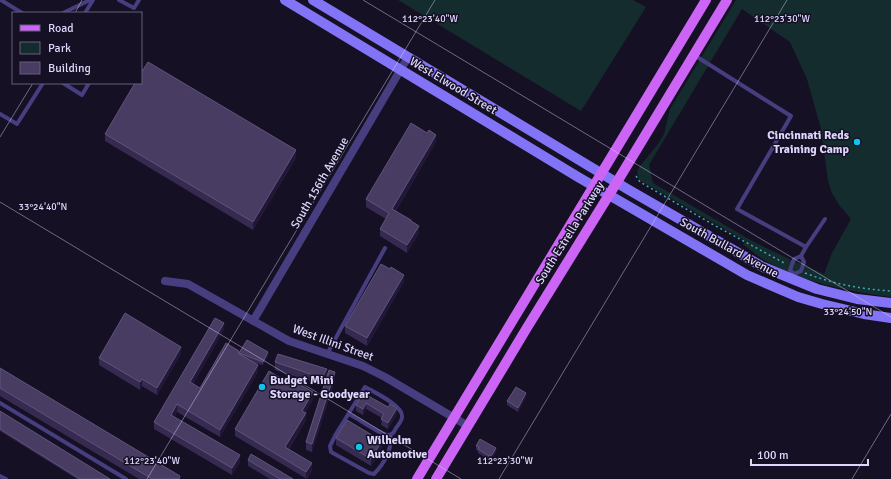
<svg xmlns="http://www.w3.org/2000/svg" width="891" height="479" font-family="Signika,sans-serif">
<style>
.green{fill:#142c2e;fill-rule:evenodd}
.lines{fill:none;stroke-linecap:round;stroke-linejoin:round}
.path{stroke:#37abaf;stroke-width:1.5;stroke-dasharray:2 3;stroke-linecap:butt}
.lane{stroke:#473e80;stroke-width:4}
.street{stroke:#473e80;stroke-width:8}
.secondary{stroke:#8373f6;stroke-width:10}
.primary{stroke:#cc64f5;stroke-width:10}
.wall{fill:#362a51}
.shaded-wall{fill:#211837}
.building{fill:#483c63;stroke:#5f547b}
.ticks{fill:none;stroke:#ded6fc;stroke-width:1;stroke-opacity:0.45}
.poi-dot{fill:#10c3ee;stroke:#151024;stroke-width:1.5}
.labels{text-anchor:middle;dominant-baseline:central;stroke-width:3;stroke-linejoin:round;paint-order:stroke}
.street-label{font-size:12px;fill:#ded6fc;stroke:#151024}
.poi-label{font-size:12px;font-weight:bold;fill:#ded6fc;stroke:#151024;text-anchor:start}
.ticks-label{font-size:10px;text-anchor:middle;fill:#ded6fc;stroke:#151024;stroke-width:3;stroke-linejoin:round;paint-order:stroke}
</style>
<rect width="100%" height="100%" fill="#151024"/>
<path class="green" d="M398 0H633L646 7 581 111Z
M736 0H891V297C852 292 807 283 771 264 761 259 752 251 743 245L745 241 639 180 637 171 640 166 658 144 664 134 670 109ZM742 9 790 42 807 79 821 129 828 181 832 193 839 205 851 219 832 253 824 274 789 259 754 242 653 183 649 165Z"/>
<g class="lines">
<path class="path" d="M636 176 640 182 712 224 786 264
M805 273C834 284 860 289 891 291"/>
<path class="lane" d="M1 0 22 13
M119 0 134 8 139 0
M63 13 90 0
M85 13 93 0
M694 55 791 116 737 209 806 247 825 219
M63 83 82 95 89 83
M0 114 17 124 43 83
M794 274 790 270 794 259 801 256 806 247
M793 277 794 274 801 271 804 262 801 256
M327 354 385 248
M0 403 126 479
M349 414C359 419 378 433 387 435 393 435 394 432 396 428 398 425 402 421 402 417 404 406 374 392 365 387L336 434 330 446 331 452 369 473 374 474C384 464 393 448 390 435
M0 476 6 479"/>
<path class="street" d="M165 281 188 284 289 341 363 366 385 377 468 426
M253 321 408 57"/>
<path class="secondary" d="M285 0 578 177 747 275 798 297 822 304 864 314 891 318
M313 0 629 190 763 267 817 289 857 299 891 303"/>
<path class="primary" d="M417 479 706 0
M436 479 528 326 617 182 727 0"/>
</g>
<path class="wall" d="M105 134 296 158 253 230 105 141Z
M436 142 396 211 411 221 419 233 407 253 380 236V229L386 219 366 207V199Z
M390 269 404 282 367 346 345 333V326Z
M224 330 193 384 200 388 239 353 268 356 263 365 255 363 258 372 220 437 177 412 174 417 240 462 232 475 154 429V422Z
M181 354 157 395 142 386 140 390 99 365V358Z
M275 362 327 376 335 380 312 452 306 450V442L326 378 322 385 275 370Z
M0 368 180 479H139L0 396Z
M363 393 397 414 388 429 381 425 382 418 366 409 363 415 356 411V405Z
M526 397 518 412 507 405V401Z
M313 400 305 413 306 420 289 449 312 470 307 479 235 436V429Z
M0 411 110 479H77L0 431Z
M336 438 382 449 371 466 336 445Z
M476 446 496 452 492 458 489 460 478 453V451L476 450Z
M248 460 293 479H270L248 466Z"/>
<path class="shaded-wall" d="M436 135V142L392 217V209Z
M296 150V158L253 230V222Z
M419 226V233L407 253V245Z
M404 275V282L367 346V338Z
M224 323V330L190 389V382Z
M181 347V354L157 395V388Z
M268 352V356L263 365V362Z
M258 365V372L220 437V430Z
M327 369V377L322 385V378Z
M335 372V380L312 452V444Z
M142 379V386L140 390V382Z
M313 392V400L302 418V411Z
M526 393V397L518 412V408Z
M366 403V409L363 415V409Z
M177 404V412L171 422V415Z
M397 408V414L388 429V423Z
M306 413V420L285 454V447Z
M382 441V449L371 466V459Z
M496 448V452L492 458 489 460V456Z
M240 455V462L232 475V468Z
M312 463V470L306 479V472Z"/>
<path class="building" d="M148 62 296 150 253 222 105 134 135 83H141V73Z
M411 123 427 133 429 130 436 135 392 209 411 220V221L419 226 407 245 380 229 389 213 366 199Z
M381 264 390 269 391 267 404 275 367 338 345 326Z
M125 313 181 347 157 388 142 379 140 382 99 358Z
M215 318 224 323 190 382 200 388 226 343 239 351 238 353 258 365 220 430 177 404 171 415 240 455 232 468 154 422Z
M247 340 268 352 263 362 239 353Z
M278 354 327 369 322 378 275 362Z
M0 368 180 476 179 479H152L0 388Z
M329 370 335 372 312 444 306 442Z
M269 371 287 382 289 378 313 392 302 411 306 413 285 447 312 463 306 472 235 429Z
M516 387 526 393 518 408 507 401Z
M363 393 388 407 390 404 397 408 388 423 381 419 384 414 366 403 363 409 356 405Z
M0 411 110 479H80L0 429Z
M347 420 382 441 371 459 336 438Z
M480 439 496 448 492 455 489 456 478 449 479 447 476 446Z
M251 454 293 479H280L248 460Z"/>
<path class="ticks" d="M363 0 891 317M75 13 82 0M0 137 33 83M0 202 461 479M147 479 435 0M499 479 787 0M852 479 891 414"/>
<g class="poi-dot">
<circle cx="857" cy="142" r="4"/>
<circle cx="262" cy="387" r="4"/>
<circle cx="359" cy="447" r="4"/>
</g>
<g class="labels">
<g class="street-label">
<text transform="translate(453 86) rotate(31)">West Elwood Street</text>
<text transform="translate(320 183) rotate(-60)">South 156th Avenue</text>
<text transform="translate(570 233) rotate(-58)">South Estrella Parkway</text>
<text transform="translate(729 248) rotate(29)">South Bullard Avenue</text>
<text transform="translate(333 343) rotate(20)">West Illini Street</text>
</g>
<g class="poi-label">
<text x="849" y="135" text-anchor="end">Cincinnati Reds<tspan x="849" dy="14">Training Camp</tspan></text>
<text x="270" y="380">Budget Mini<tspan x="270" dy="14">Storage - Goodyear</tspan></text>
<text x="367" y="440">Wilhelm<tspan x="367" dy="14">Automotive</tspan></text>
</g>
</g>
<g class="ticks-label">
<text x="430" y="22">112°23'40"W</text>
<text x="782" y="22">112°23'30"W</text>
<text x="43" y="210">33°24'40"N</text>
<text x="848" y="315">33°24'50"N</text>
<text x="152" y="464">112°23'40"W</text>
<text x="505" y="464">112°23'30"W</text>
</g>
<rect x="12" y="12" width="130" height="72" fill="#151024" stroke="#655f7a"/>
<rect x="20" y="25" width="20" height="6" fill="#cc64f5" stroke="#655f7a"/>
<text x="48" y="32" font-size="12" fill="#ded6fc">Road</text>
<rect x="20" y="42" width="20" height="12" fill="#142c2e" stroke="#655f7a"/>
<text x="48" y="52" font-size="12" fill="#ded6fc">Park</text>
<rect x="20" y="62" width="20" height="12" fill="#483c63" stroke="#655f7a"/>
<text x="48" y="72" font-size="12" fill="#ded6fc">Building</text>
<path d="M751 459v6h117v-6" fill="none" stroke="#ded6fc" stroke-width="2"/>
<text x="757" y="459" font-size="12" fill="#ded6fc" stroke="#151024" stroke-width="3" paint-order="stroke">100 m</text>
</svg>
